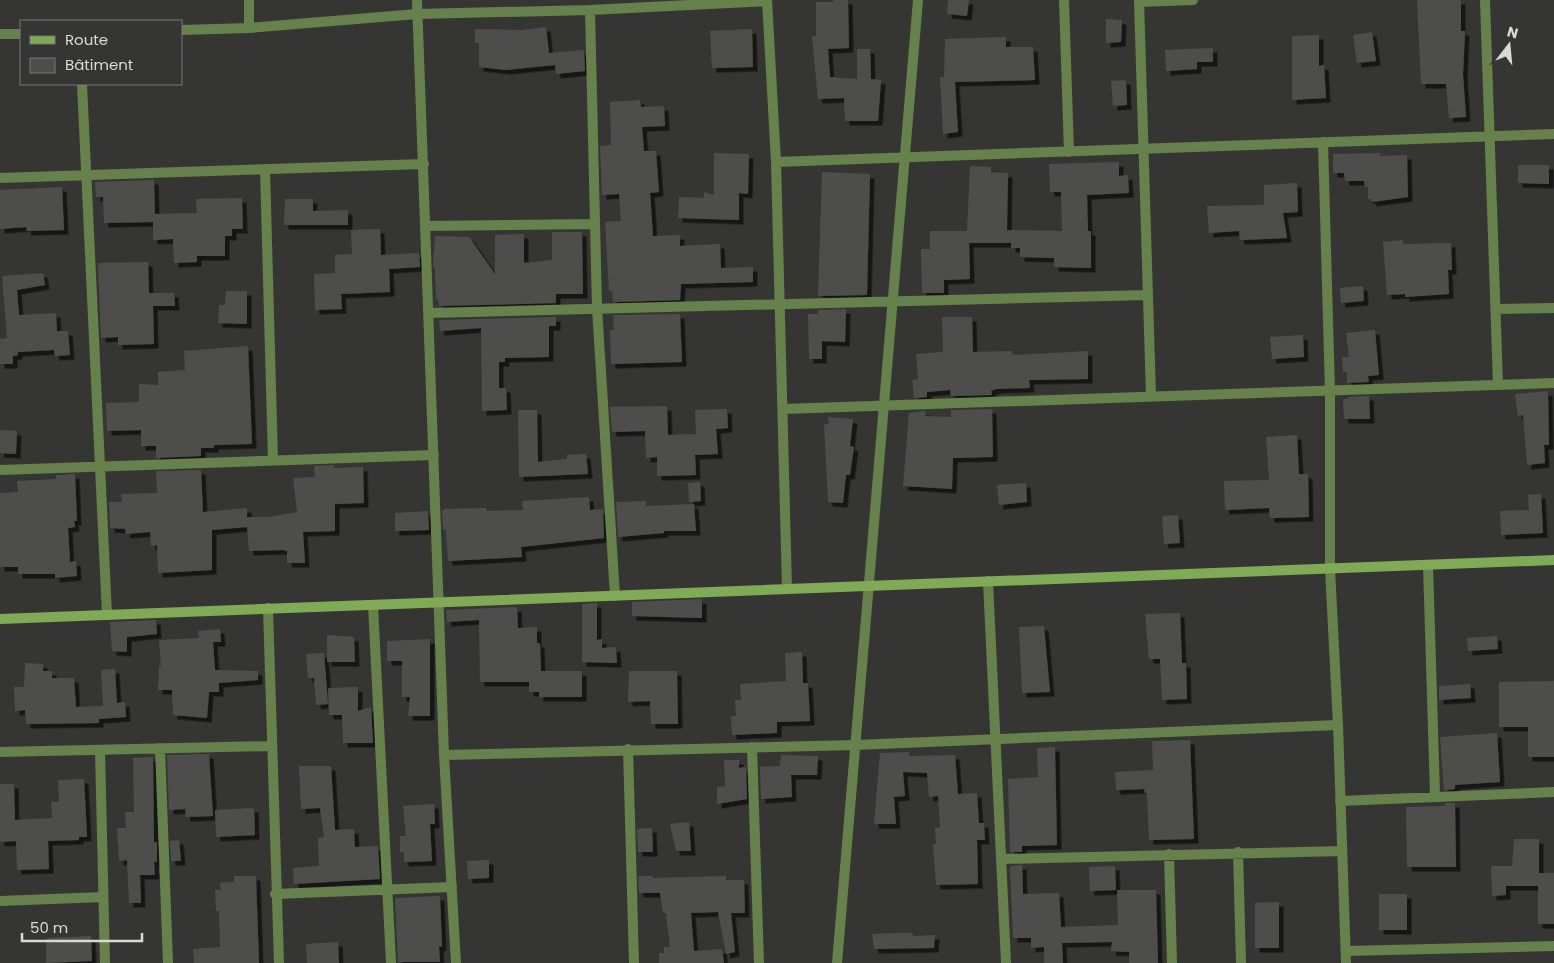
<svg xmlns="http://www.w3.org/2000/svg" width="1554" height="963" font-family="Poppins,sans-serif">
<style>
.building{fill:#4d4e4b;filter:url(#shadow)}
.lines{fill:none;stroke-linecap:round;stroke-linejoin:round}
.street{stroke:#67814d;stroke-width:10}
.secondary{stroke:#81aa56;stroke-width:10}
</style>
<defs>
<filter id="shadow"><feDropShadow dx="4.5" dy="4.5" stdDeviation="0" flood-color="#0009"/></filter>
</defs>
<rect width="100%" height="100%" fill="#353634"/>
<path class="building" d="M833 0H848L849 48 828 49 830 77 857 79V49H870L871 79 881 80 878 121H845L844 98 818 99 812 37 816 36V2H833Z
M948 0H969L967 16 947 14Z
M1417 0H1461V31H1465L1463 74 1466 117 1449 118 1446 84H1421Z
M1106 19 1122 20 1121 42 1106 43Z
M546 27 549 53 584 50 585 71 556 74 555 65 506 70 479 67V43H475V29L521 30Z
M752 29 753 67 712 68 710 31Z
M1372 32 1376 61 1357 63 1353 35Z
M1319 35V66L1324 65 1326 98 1292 100V36Z
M1006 37V47H1033L1035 80 955 82 958 132 943 134 940 77H944L945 39Z
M1213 48V62H1197V69L1166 71 1165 50Z
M1126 80 1127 105 1113 106 1111 81Z
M640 100 641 107 664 106 665 126 642 127 644 151H656L659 192 650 193 653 236 680 235V246L720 244 721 268 753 267V282L681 284 680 300 613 302 612 291H609L605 222 621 221 619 194 602 195 600 146 611 145 610 102Z
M714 153 749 154 748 194 739 193V220L678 218 679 197 704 198V192L714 195Z
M1380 153V156L1407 155 1408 197 1372 202 1371 199H1368V187H1365L1364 181H1345L1344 173H1333V154Z
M1119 162V176L1128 175 1129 193 1087 195 1088 231H1091V268L1054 267V258L1020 257V248H1011V243H969L970 279 944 280V293H922L921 249H930V231H967L970 166 991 167V172L1008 173 1007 230 1062 231 1061 192H1050L1049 164Z
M1518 165H1549V184L1518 183Z
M822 172 870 174 867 295 818 296Z
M154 180 155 214 197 213 196 199 242 198 243 229H232V236H225V256H197V262L174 263 173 239 153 240V222L104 223 103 197H96L95 182Z
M1297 183 1298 212 1283 213 1287 238 1240 240 1239 231 1209 233 1207 206 1264 205V185Z
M62 187 64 230 27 231 26 227 0 229V190Z
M285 199H313V211L348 210V225H284Z
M380 229 381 255 419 253 420 267 389 269 390 292 341 294 342 309 315 310 314 274 335 273V255L352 254 351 230Z
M552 232H582L583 294H556V303L439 306 438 299H436L435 267H433L435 236 469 237 495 274V235L524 234V263L552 260Z
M1403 240V244L1451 243 1452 270H1448L1449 294 1405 297V294L1387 295 1383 242Z
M148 262 149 293H174L175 306H153L154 344 118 345V337L101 338 98 263Z
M43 273 45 285 17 290 19 315 56 313 57 331H68L70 355 55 356 54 350 18 352V355L13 356V364H0V339L7 338 2 276Z
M1363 286 1364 301 1341 303 1340 288Z
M226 291H247V324L218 323 219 305H225Z
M846 309 845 342 822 341V359H809L808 314H818V310Z
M680 314 682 362 611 364 610 330H614L613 315Z
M556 317V326H549V357L505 358V362H499V388H506L507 410 482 411 481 328 440 331 439 320Z
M942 317H972L973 352 1012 351V354L1018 355 1088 351V379L1029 380 1030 388 996 389 991 391 992 395 951 396 950 390 927 392V397L914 398 912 380 918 379 916 354 943 352Z
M1375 330 1379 375 1368 376 1369 382 1347 383V372H1343L1342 357H1349L1346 333Z
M1303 335 1304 357 1272 359 1270 337Z
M248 346 252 444 214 445V448H201V456L156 458V446H141V430L107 431 106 403 139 402V384L158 385V372L185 370 184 351Z
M1548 391 1549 445H1544L1545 463 1527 465 1523 415 1518 416 1515 394Z
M1369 396 1370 419H1344L1343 399H1348V397Z
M667 406 668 435 696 434 695 410 727 409 728 428 716 429 718 454 695 455 696 475 657 476V457L646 458 645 431 612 432 610 407Z
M992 409 993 457 953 458 952 489 903 486 909 413 926 411 925 416 951 417V410Z
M518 410H537L538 462 567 459V455L586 454 588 474 519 477Z
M828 417 853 419 850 446 854 447 850 475H846L843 503 828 502 824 424H829Z
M0 430 17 431 16 454 0 453Z
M1297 435 1299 474H1308L1309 517 1270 518 1269 508 1225 510 1224 481 1269 480 1266 437Z
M334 465V468L363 467 364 503 335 504V531L303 532 305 563H287V551L282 550 249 551 247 527 212 530V570L158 573 157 545 151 546 150 532 126 534 125 529 110 528 109 502H122L121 494 157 493 156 471 201 470 203 512 247 508V517H269L297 512 293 478 315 477 314 466Z
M75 474 77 521H74L75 527 68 528 70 562 76 561 77 576 55 578V574H18V567H0V493L18 492 17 481 56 479V475Z
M700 482 701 501 689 502 688 483Z
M1026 483 1027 502 999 505 997 485Z
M1541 494 1543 533 1501 535 1500 511 1529 510 1528 495Z
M589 497 590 510 603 509 604 538 521 547 522 557 448 561 446 530H443L442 511 445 509 486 508 487 511 523 510 522 501Z
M646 501V506L694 504 696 531H664V533L618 537 616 502Z
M428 511 429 530 395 531V513Z
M1178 515 1180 543 1164 544 1162 516Z
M702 599V618L632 616V602Z
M597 603V640L602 639V648L616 647 617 663 582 662V604Z
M517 607 518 628 537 627V643H540L541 671H582V697H539V692H529V682H480L479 620 447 622 446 610Z
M1180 613 1182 663H1186L1187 699 1162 700 1160 659H1149L1145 614Z
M156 620 157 634 127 637V652L112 651 110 622Z
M1044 626 1050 692 1022 693 1019 627Z
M220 629 221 642H213L215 670 258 671V680L219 683V692H209L207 718 173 715 172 690H158L159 666H161L159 640 199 638 198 631Z
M327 635 354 637 355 662H327Z
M1497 636 1498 649 1468 651 1467 638Z
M430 639V716H408L410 697H402V661H387V641Z
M802 652 803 683H808L810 721 777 722V733L732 735 731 716H736L735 700H741L740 684 786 681 785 653Z
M324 653 328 704 316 705 314 678H308L306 654Z
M25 663 43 664V671H52V678H74L76 707 103 706 101 670 115 669 117 703 125 702 126 717 99 719V723L26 724 25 710 15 711 14 687H24Z
M629 671H677L678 724H651L650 701 628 702Z
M1554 681V757H1528V727H1499V682Z
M1470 684 1471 698 1439 700V686Z
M358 687V711L371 707 373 743H343L342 715H329L328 688Z
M1497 733 1500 782 1455 785V789L1444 790 1440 737Z
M1190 740 1194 839 1149 840 1147 793H1145L1144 789 1116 790 1115 772 1153 770 1152 741Z
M1055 747 1057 845 1022 846V852H1010L1008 779 1038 777 1037 748Z
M909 752V756L955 755 958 794 977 793 979 823H984L985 840H977L978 884 936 885 933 844H936L935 828 940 827 938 796 929 797 927 773 903 772 905 796 894 797 896 824H874L880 753Z
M209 754 213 816 186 817 185 809 169 810 167 755Z
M781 755 818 756 817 775H791L792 797 761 799 760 767 780 766Z
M153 757 154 842H157V862H154L155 875H140L141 903H129L127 860 119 861 117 828H126L125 812H134L133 758Z
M724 760H739V768L746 767 747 799 717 804V787L725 786Z
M299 766H331L335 830 354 829 355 847 378 846 380 879 294 884 293 868 319 866 318 838 324 837 320 808 301 809Z
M84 779 87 837H79V840L48 841 49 869 17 870 16 841 0 842V784H14L15 820 52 818 51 802H59L58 780Z
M1445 803H1455L1456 867H1407L1406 807 1445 806Z
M434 804 435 824H430L432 861 404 862V852H400V836H406L403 806Z
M254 808 255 835 216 837 215 810Z
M689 822 691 851H676L670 824Z
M652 828 653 852H638L637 829Z
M1514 839H1539V873H1554V924H1538V886H1506V895L1492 896 1491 866H1512Z
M179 840 181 861H171L170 841Z
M489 860V878L468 879 467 861Z
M1022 865 1023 894 1059 893 1061 927 1118 925 1117 890H1156L1158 963H1129V952L1111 951 1112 942 1062 943 1063 963H1044V947L1031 948V938H1013L1010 868 1011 866Z
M1115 866 1116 890 1090 891 1089 867Z
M234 876H256L259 963H194L193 949 220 947 219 911H216L215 890H221L220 883 234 882Z
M638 876H653V878L726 876V880H744L745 913H731L735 952 726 954 718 912 691 913 694 951 722 949 724 963H659V953H664V947H670L666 913H663L660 893H639Z
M1379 894H1407V930H1379Z
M440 896 442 946 439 947 440 962H398L395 898Z
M1279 902V948H1255V903Z
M900 933H912L913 936 935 935 934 948 874 949 872 934Z
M91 936 92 961 46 963V940L48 938Z
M338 942 339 963H307L306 944Z"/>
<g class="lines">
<path class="street" d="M249 0V28
M417 0 444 755 456 963
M767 0 776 162 787 589
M1064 0 1069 152
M1139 0 1151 396
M1485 0 1498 385
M1139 2 1193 0
M590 10 597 308 615 596
M181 30 249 28 417 14 590 10 767 1
M0 34H21
M82 84 107 615
M1323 142 1330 392V569L1338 725 1346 963
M776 162 1554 134
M265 169 273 460
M0 178 424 164
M426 226 595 224
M1496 309 1554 308
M429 313 1148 295
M783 409 1554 383
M0 470 434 455
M1428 565 1435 795
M988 581 1006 963
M373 605 391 963
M268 608 279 963
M752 747 759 963
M160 748 168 963
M628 749 634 963
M100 750 105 963
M0 752 272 746
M444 755 855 745 1338 725
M1340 801 1554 792
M1238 852 1241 963
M1169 854 1172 963
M1002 859 1342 851
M275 894 452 887
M0 901 103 897
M1346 951 1554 946
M837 963 918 0"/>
<path class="secondary" d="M0 619 1554 560"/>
</g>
<rect x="20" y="20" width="162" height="65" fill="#353634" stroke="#777876"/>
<rect x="30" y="36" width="25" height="8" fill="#81aa56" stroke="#777876"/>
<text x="65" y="45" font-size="15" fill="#d9dad8">Route</text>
<rect x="30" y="58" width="25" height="15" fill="#4d4e4b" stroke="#777876"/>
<text x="65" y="70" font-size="15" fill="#d9dad8">Bâtiment</text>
<g transform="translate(1509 45) rotate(16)" stroke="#353634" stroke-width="4" paint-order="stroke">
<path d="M0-4L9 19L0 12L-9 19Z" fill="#d9dad8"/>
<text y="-8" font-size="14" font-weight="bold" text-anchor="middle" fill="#d9dad8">N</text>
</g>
<path d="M22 933v8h120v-8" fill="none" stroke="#d9dad8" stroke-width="2.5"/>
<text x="30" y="933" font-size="15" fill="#d9dad8" stroke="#353634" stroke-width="4" paint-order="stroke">50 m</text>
</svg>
